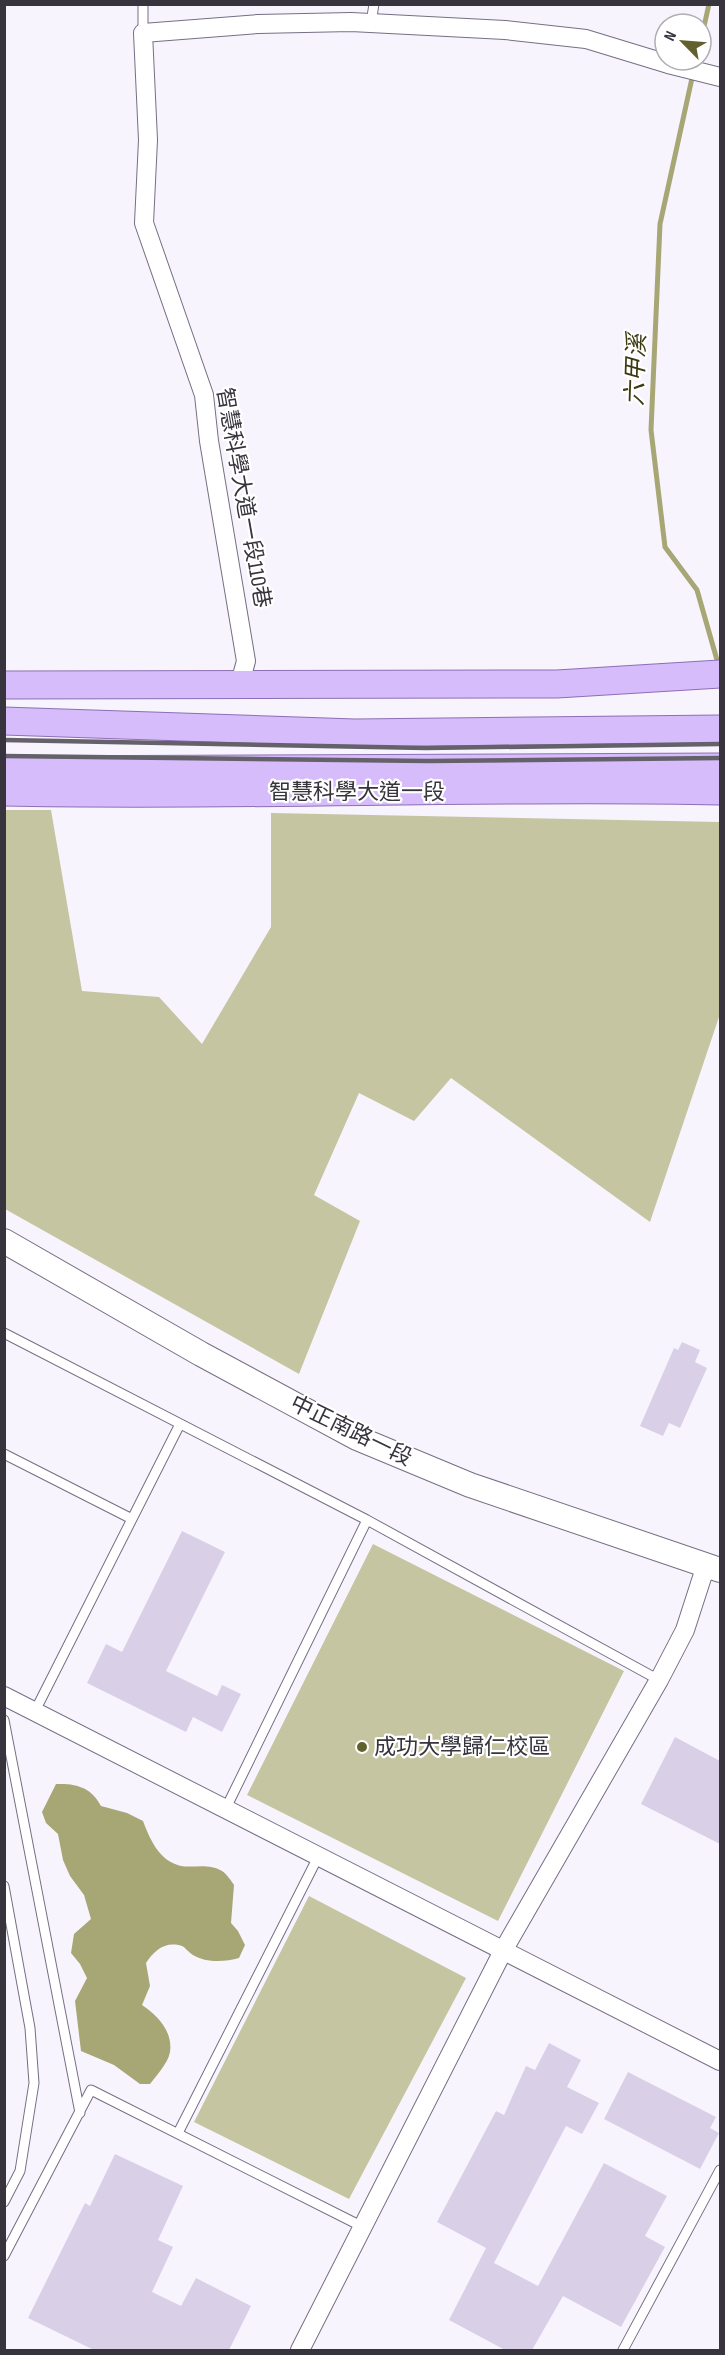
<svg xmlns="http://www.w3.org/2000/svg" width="725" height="2355" font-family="'Sofia Sans Condensed','Noto Sans TC',sans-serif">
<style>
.green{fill:#c5c5a1}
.water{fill:#a7a675}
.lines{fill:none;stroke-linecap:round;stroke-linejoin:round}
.stream{stroke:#a7a675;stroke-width:5}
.building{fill:#d9d0e8}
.lane-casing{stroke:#766f83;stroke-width:11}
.street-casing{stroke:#766f83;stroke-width:20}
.secondary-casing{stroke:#766f83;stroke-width:26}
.primary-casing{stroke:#8c6fb5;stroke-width:29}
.lane{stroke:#fff;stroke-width:9}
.street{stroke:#fff;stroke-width:18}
.secondary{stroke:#fff;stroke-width:24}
.primary{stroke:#d6bcfa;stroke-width:27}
.rail{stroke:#64616a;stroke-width:4.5}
.poi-dot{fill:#62602d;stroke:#fff;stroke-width:2}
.labels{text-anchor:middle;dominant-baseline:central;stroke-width:4.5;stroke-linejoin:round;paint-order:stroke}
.street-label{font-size:22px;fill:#37343d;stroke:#fff}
.poi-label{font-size:22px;fill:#37343d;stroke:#fff;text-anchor:start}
.water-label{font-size:24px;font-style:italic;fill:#3c3a12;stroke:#fff}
</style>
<rect width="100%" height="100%" fill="#f8f4fe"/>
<path class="green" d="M5 810H51L82 991 159 997 202 1044 271 927V813L720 822V1014L650 1222 451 1078 414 1121 359 1093 314 1195 360 1221 299 1374 5 1209Z
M373 1544 624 1671 498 1921 247 1795Z
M309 1896 466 1978 349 2199 194 2122Z"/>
<path class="water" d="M56 1784C77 1783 92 1788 101 1806L127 1813 143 1821C150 1839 159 1861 181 1866 194 1868 209 1863 222 1871 227 1874 231 1881 234 1885L231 1923 238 1931 245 1945 239 1958C225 1962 206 1963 193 1955 188 1952 186 1948 182 1946 165 1941 155 1950 146 1963L150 1986 142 2005C157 2015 173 2031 170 2052 168 2063 157 2075 150 2084H140L114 2065 81 2051 75 2001 87 1978 80 1964 71 1953 74 1934 91 1919 84 1895 70 1876 63 1860 58 1834 46 1823 42 1812Z"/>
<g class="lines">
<path class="stream" d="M701 40 709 4
M696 60 660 224 651 430 665 547 697 590 719 667"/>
</g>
<path class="building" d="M682 1342 700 1350 695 1362 707 1368 680 1428 669 1423 663 1436 640 1426 674 1348 678 1350Z
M182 1531 225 1552 166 1671 217 1696 222 1685 241 1694 222 1732 193 1717 186 1732 87 1683 106 1644 122 1652Z
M675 1737 720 1761V1844L641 1804Z
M549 2043 581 2060 567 2087 599 2103 582 2134 566 2126 494 2263 538 2286 604 2163 667 2196 645 2236 665 2247 621 2327 563 2296 532 2350H505L449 2320 486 2248 437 2222 496 2111 504 2115 526 2066 535 2070Z
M628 2072 716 2117 710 2128 719 2133 700 2169 604 2119Z
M115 2154 183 2186 158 2240 173 2247 152 2292 181 2306 196 2278 251 2306 229 2350H94L28 2318 85 2203 90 2206Z"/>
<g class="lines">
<defs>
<path id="lane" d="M143 4V33
M371 23 374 4
M4 1333 367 1520 659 1680
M4 1454 132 1519
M35 1711 180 1424
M4 1720 80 2113
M226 1808 367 1520
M4 1886 30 2028 34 2083 20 2171 4 2202
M178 2133 319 1855
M4 2256 91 2090 363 2227
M623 2350 720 2170"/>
<path id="street" d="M240 683 246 661 209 441 204 395 144 223 148 140 143 33 258 24 351 22 505 30 586 39 668 64 720 77
M4 1696 720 2061
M300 2350 504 1949 659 1680 685 1630 706 1565"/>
<path id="secondary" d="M4 1241 201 1354 357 1438 470 1485 720 1570"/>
<path id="primary" d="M4 685 557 684 720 674
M4 721 355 733 720 729
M4 770 720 767
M4 792C243 797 482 786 720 791"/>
</defs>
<use href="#lane" class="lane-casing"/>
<use href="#street" class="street-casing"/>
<use href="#secondary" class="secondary-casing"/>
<use href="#primary" class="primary-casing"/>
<use href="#lane" class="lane"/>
<use href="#street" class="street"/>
<use href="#secondary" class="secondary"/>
<use href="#primary" class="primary"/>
<path class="rail" d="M4 740 426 748 720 744
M4 756 428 761 720 758"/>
</g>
<circle class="poi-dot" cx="362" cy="1747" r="6"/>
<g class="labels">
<g class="street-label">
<text transform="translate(243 498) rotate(80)">智慧科學大道一段110巷</text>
<text x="357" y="792">智慧科學大道一段</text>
<text transform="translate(351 1431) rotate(26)">中正南路一段</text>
</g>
<g class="poi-label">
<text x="374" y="1747">成功大學歸仁校區</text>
</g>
<g class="water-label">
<text transform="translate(636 370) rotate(-88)">六甲溪</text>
</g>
</g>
<rect width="725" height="2355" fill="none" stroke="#37343d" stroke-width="12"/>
<g transform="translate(683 42) rotate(295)"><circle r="28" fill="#ffffff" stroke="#afaeb1" stroke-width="1.5"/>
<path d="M0-4.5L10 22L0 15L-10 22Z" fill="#62602d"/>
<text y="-9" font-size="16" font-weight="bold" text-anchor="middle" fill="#37343d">N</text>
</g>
</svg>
